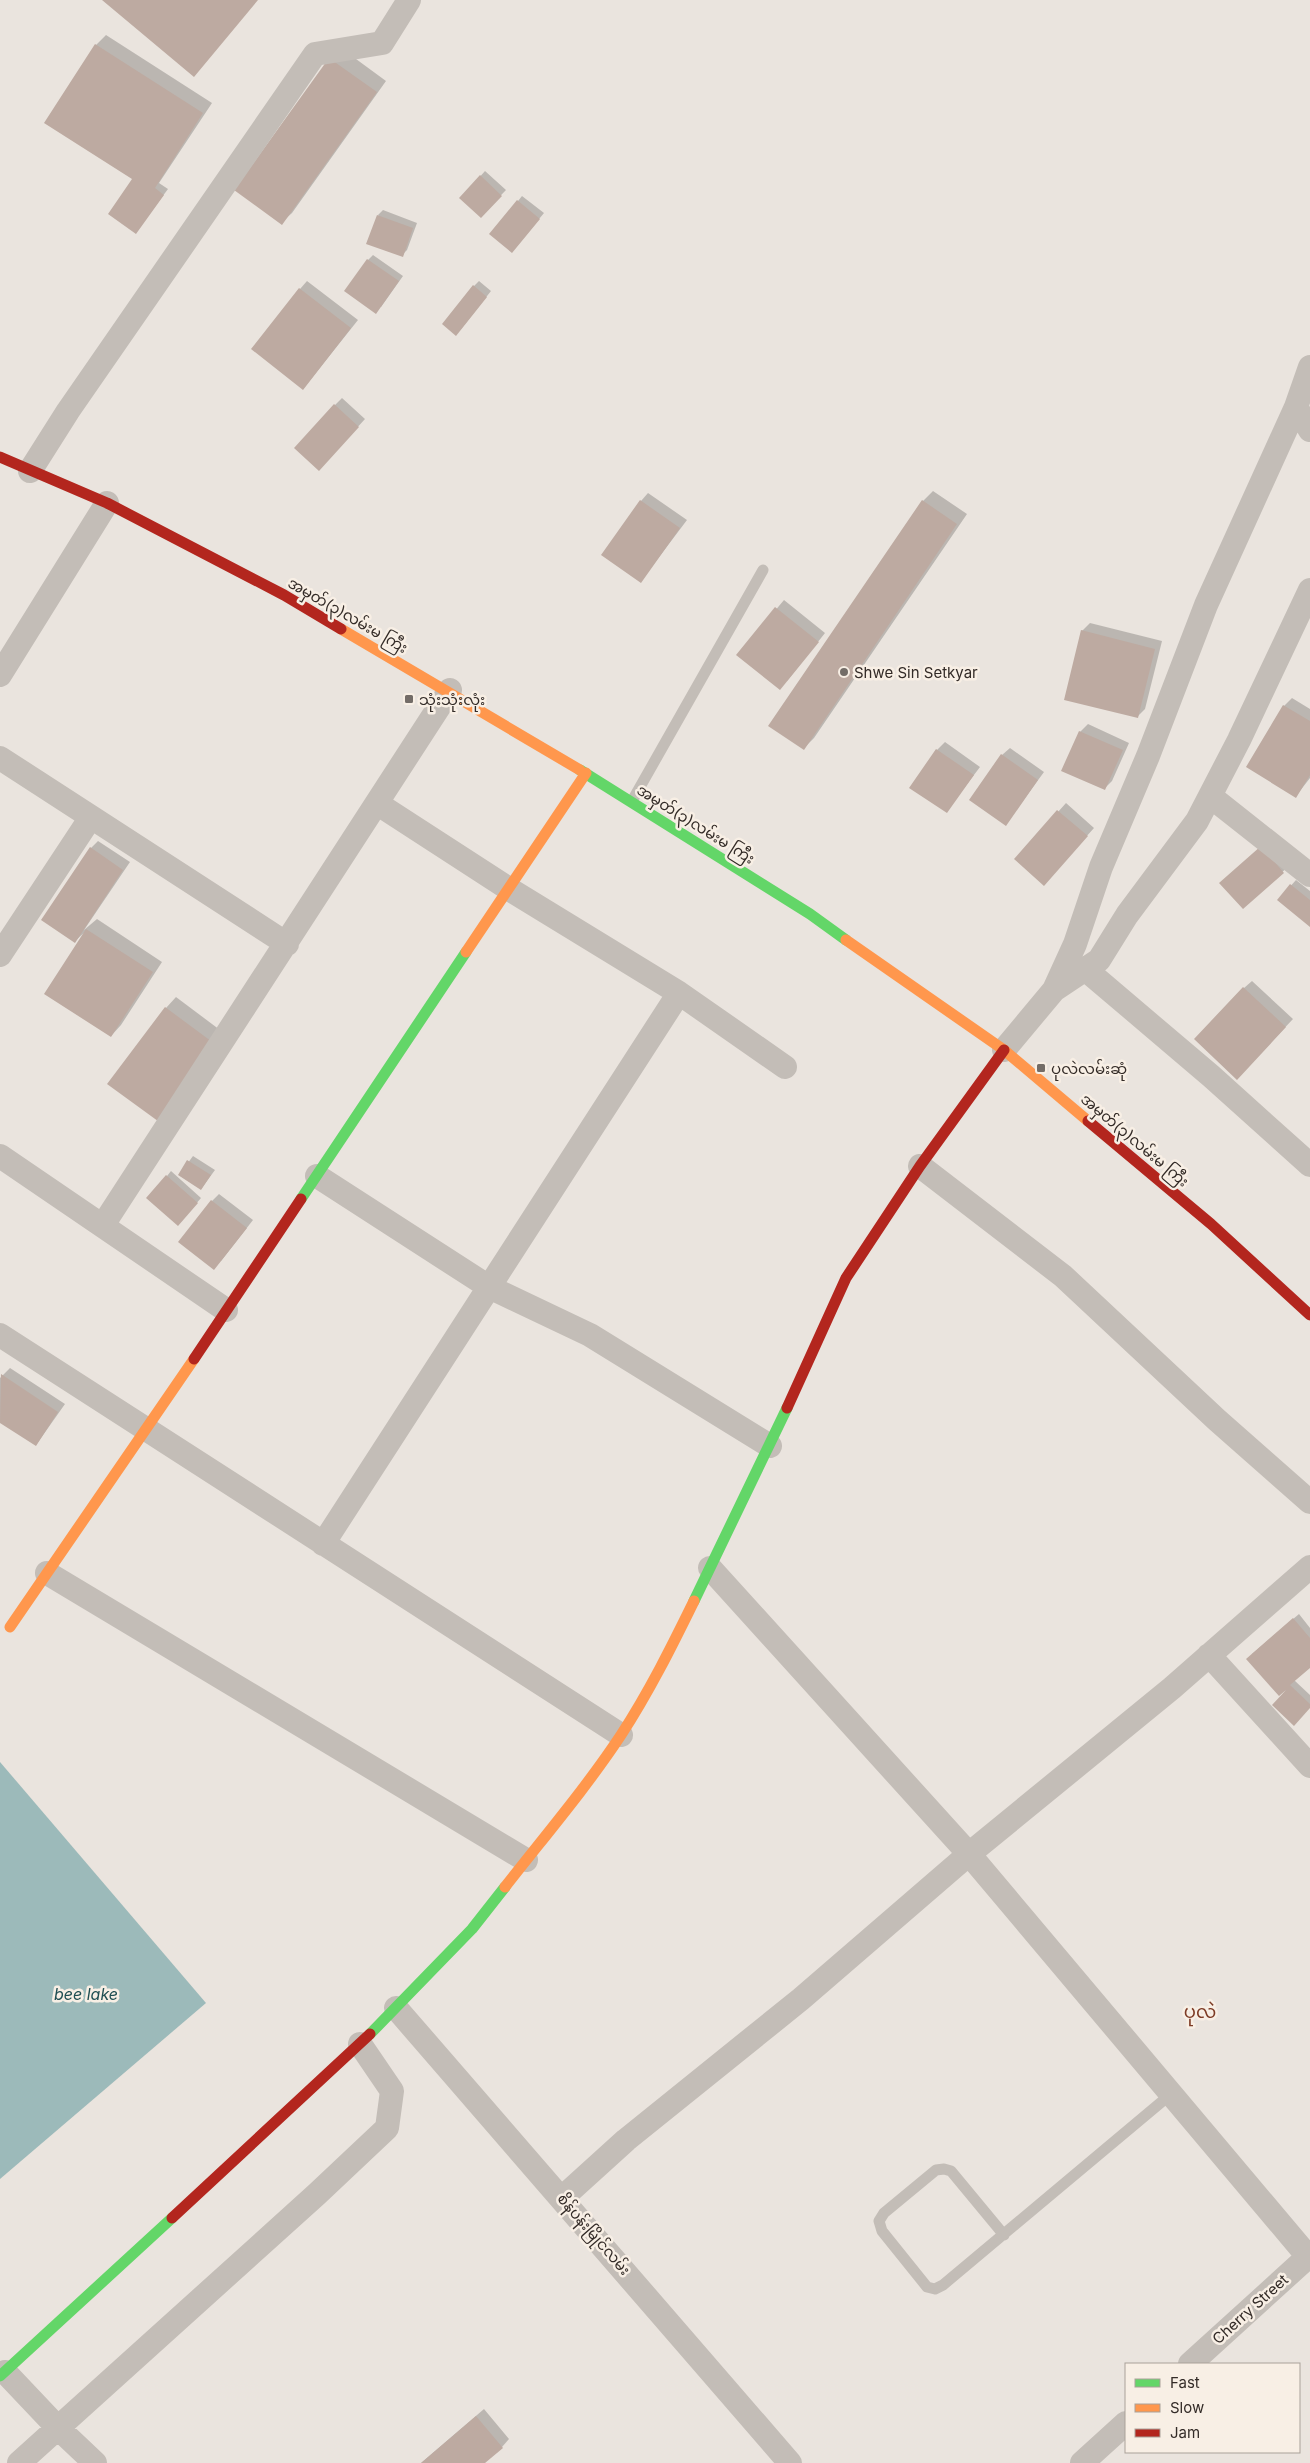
<svg xmlns="http://www.w3.org/2000/svg" width="1310" height="2463" font-family="Inter,'Noto Sans Myanmar',sans-serif">
<style>
.water{fill:#9cbaba}
.shadow{fill:#0003}
.building{fill:#bdaaa1}
.lines{fill:none;stroke-linecap:round;stroke-linejoin:round}
.lane{stroke:#c3bdb7;stroke-width:11}
.street{stroke:#c3bdb7;stroke-width:24}
.fast{stroke:#63d668;stroke-width:11}
.slow{stroke:#ff974d;stroke-width:11}
.jam{stroke:#b3261e;stroke-width:11}
.poi-dot{fill:#736c67;stroke:#f8efe5;stroke-width:2}
.labels{text-anchor:middle;dominant-baseline:central;stroke-width:5;stroke-linejoin:round;paint-order:stroke}
.street-label{font-size:15px;fill:#332b27;stroke:#f8efe5}
.poi-label{font-size:15px;fill:#332b27;stroke:#f8efe5;text-anchor:start}
.water-label{font-size:16px;font-style:italic;fill:#1f4e52;stroke:#f8efe5}
.quarter-label{font-size:18px;fill:#7d3b25;stroke:#f8efe5}
</style>
<rect width="100%" height="100%" fill="#eae4de"/>
<path class="water" d="M0 1762 206 2003 0 2179Z"/>
<path class="shadow" d="M106 35 212 103 159 183 168 189 136 232 134 179 96 45Z
M341 48 386 81 292 213 281 223 236 190Z
M485 171 506 190 481 216 461 198Z
M522 196 544 213 516 247 518 201Z
M383 210 417 223 407 250 402 255 378 215Z
M373 255 403 276 381 307 368 260Z
M307 281 358 320 303 389 300 289Z
M479 281 491 291 461 329 474 286Z
M342 398 365 419 326 462 335 405Z
M933 491 967 514 814 738 803 749 923 501Z
M648 493 687 520 641 581V501Z
M784 600 825 633 787 681 738 655Z
M1090 623 1162 641 1145 709 1137 717 1082 631Z
M1292 698 1310 709V778L1296 796 1284 706Z
M1088 724 1129 743 1112 781 1104 789 1080 732Z
M945 742 980 767 946 812 937 750Z
M1010 748 1044 772 1006 824 1002 755Z
M1066 803 1094 828 1051 876 1016 859Z
M1269 840 1291 864 1243 908Z
M98 841 130 862 84 930 97 919 162 962 121 1025 111 1036 85 932 75 941 91 848Z
M1296 880 1310 891V925L1278 900Z
M1252 981 1293 1019 1245 1070 1244 988Z
M176 997 228 1036 109 1084 166 1008Z
M193 1156 215 1170 201 1189 179 1175Z
M171 1171 201 1198 183 1219 167 1176Z
M219 1194 253 1220 221 1261 212 1201Z
M10 1368 65 1404 36 1445 0 1421V1378Z
M1299 1614 1310 1628V1667L1294 1680 1310 1695V1706L1287 1690 1252 1654Z
M484 2409 509 2439 502 2447 483 2463H421Z"/>
<path class="building" d="M102 0H258L194 77Z
M95 44 203 113 155 188 164 195 136 234 108 214 132 179 44 123Z
M329 58 377 92 282 225 234 190Z
M480 175 502 196 481 218 459 198Z
M517 200 540 219 512 253 489 234Z
M377 215 413 228 403 257 366 244Z
M367 259 399 281 376 314 344 291Z
M473 285 487 297 456 336 442 324Z
M299 288 351 328 303 390 251 349Z
M334 404 359 427 319 471 294 448Z
M640 500 680 528 641 583 601 555Z
M922 500 957 524 804 750 768 726Z
M775 607 819 642 780 690 736 655Z
M1081 630 1155 649 1138 718 1064 700Z
M1283 705 1310 721V775L1296 798 1246 767Z
M1079 731 1123 750 1105 790 1061 771Z
M936 749 974 775 947 813 909 788Z
M1001 754 1038 780 1006 826 969 800Z
M1057 810 1088 836 1044 886 1014 859Z
M1261 846 1284 873 1243 909 1219 883Z
M90 847 123 870 75 943 41 920Z
M1290 884 1310 900V927L1277 900Z
M86 929 153 972 111 1037 44 994Z
M1243 987 1286 1027 1237 1080 1194 1039Z
M165 1007 219 1047 162 1124 107 1084Z
M187 1160 211 1175 201 1190 178 1175Z
M166 1175 198 1203 178 1226 146 1198Z
M211 1200 247 1228 214 1270 178 1242Z
M1 1374 58 1412 36 1446 0 1423Z
M1293 1618 1310 1638V1668L1290 1685 1310 1704V1708L1294 1726 1272 1705 1286 1690 1279 1696 1246 1659Z
M476 2416 503 2448 485 2463H421Z"/>
<g class="lines">
<path class="lane" d="M632 801 763 570
M1004 2235 951 2171 944 2169 936 2170 884 2213 879 2221 882 2231 927 2287 935 2289 943 2285 1171 2094"/>
<path class="street" d="M1296 407 1310 430
M30 471 68 411 315 54 382 43 409 0
M0 675 107 503
M0 758 287 944
M1210 796 1310 875
M378 804 509 889 679 993 785 1067
M0 955 91 817
M1085 969 1211 1076 1310 1165
M1054 990 1099 960 1127 915 1197 821 1239 740 1310 590
M1004 1050 1054 990 1075 944 1101 867 1148 756 1206 605 1296 407 1310 367
M0 1156 226 1310
M920 1166 1063 1276 1217 1420 1310 1502
M317 1176 489 1287 590 1335 770 1446
M103 1225 450 690
M0 1335 621 1735
M323 1544 679 993
M710 1568 969 1854 1310 2259
M47 1573 526 1860
M1209 1655 1310 1766
M396 2008 790 2463
M562 2198 626 2140 801 1999 969 1854 1172 1688 1310 1567
M1190 2364 1310 2255
M5 2372 58 2428 95 2463
M19 2463 317 2194 387 2128 392 2091 360 2044
M1082 2463 1126 2423"/>
<path class="fast" d="M580 770 810 914 846 940
M301 1199 466 952
M694 1601 787 1408
M370 2034 472 1929 505 1887
M0 2376 172 2218"/>
<path class="slow" d="M341 629 580 770
M846 940 1004 1050 1088 1121
M466 952 586 773
M10 1627 194 1359
M505 1887C544 1837 586 1788 621 1735 649 1692 672 1646 694 1601"/>
<path class="jam" d="M0 457 107 503 284 595 341 629
M1088 1121 1211 1224 1310 1315
M194 1359 301 1199
M787 1408 846 1278 920 1166 1004 1050
M172 2218 370 2034"/>
</g>
<g class="poi-dot">
<circle cx="844" cy="672" r="5"/>
<rect x="404" y="694" width="10" height="10" rx="2.5"/>
<rect x="1036" y="1063" width="10" height="10" rx="2.5"/>
</g>
<g class="labels">
<g class="street-label">
<text transform="translate(348 615) rotate(30)">အမှတ်(၃)လမ်းမ ကြီး</text>
<text transform="translate(696 824) rotate(32)">အမှတ်(၃)လမ်းမ ကြီး</text>
<text transform="translate(1135 1140) rotate(40)">အမှတ်(၃)လမ်းမ ကြီး</text>
<text transform="translate(594 2234) rotate(49)">စိန်ပန်းမြိုင်လမ်း</text>
<text transform="translate(1250 2309) rotate(-42)">Cherry Street</text>
</g>
<g class="poi-label">
<text x="854" y="672">Shwe Sin Setkyar</text>
<text x="419" y="699">သုံးသုံးလုံး</text>
<text x="1051" y="1068">ပုလဲလမ်းဆုံ</text>
</g>
<g class="water-label">
<text x="86" y="1994">bee lake</text>
</g>
<g class="quarter-label">
<text x="1200" y="2011">ပုလဲ</text>
</g>
</g>
<rect x="1125" y="2363" width="175" height="90" fill="#f8efe5" stroke="#a9a199"/>
<rect x="1135" y="2379" width="25" height="8" fill="#63d668" stroke="#a9a199"/>
<text x="1170" y="2388" font-size="15" fill="#332b27">Fast</text>
<rect x="1135" y="2404" width="25" height="8" fill="#ff974d" stroke="#a9a199"/>
<text x="1170" y="2413" font-size="15" fill="#332b27">Slow</text>
<rect x="1135" y="2429" width="25" height="8" fill="#b3261e" stroke="#a9a199"/>
<text x="1170" y="2438" font-size="15" fill="#332b27">Jam</text>
</svg>
